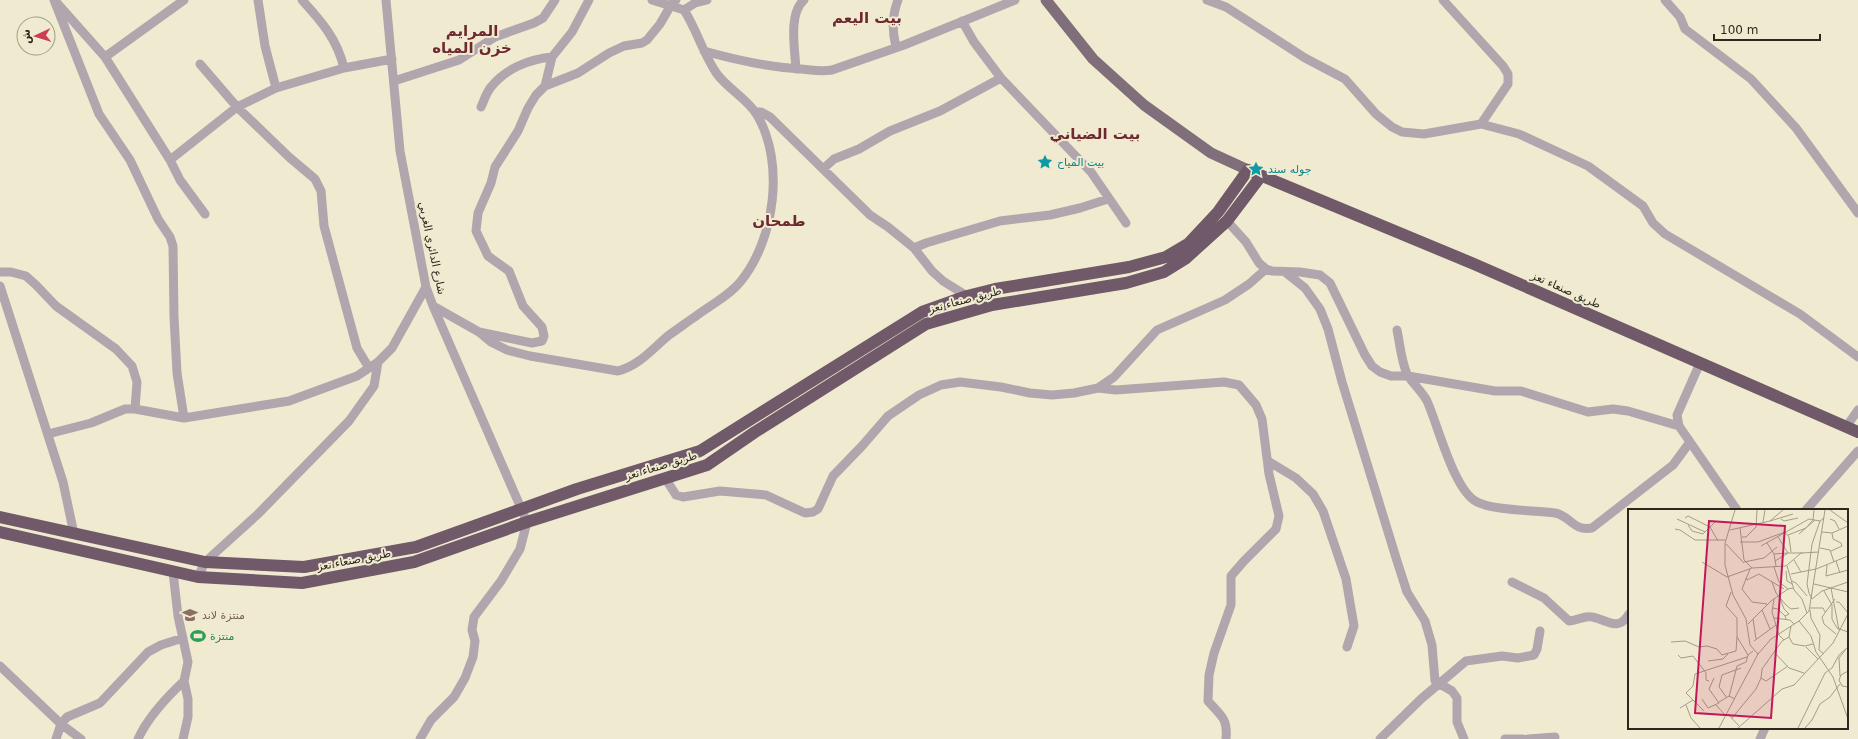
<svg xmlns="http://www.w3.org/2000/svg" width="1858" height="739" font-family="'DejaVu Sans','Noto Sans Arabic',sans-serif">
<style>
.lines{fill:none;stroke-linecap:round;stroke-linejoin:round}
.minor{stroke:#b1a6ad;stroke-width:9}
.major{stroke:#816e7b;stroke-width:11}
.highway{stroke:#705a69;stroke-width:12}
.labels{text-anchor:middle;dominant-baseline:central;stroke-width:4;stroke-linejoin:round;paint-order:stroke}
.culture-label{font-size:11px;fill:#0d838f;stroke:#f0ebd0;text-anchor:start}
.street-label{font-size:11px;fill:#2b291f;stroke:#f0ebd0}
.education-label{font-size:11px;fill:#785e54;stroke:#f0ebd0;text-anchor:start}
.leisure-label{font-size:11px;fill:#27864d;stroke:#f0ebd0;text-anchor:start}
.district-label{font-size:15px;font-weight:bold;fill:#6e282f;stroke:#f0ebd0}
.inset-road{fill:none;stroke:#a19d89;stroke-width:1}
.view{fill:#c2185b;fill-opacity:0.15;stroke:#c2185b;stroke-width:2}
.inset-edge{fill:none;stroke:#2b291f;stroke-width:2}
</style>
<rect width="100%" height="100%" fill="#f0ebd0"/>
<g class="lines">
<path class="minor" d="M54 0 99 114 130 160 158 219 170 237 173 246 174 317 177 373 184 418
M258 0 265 46 276 88
M302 0C322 22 337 39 344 68
M386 0 400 151 426 287 433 306 527 522 520 549 501 581 474 617 472 630 475 641 473 657 465 678 454 697 431 720 420 739
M1207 0 1226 7 1305 58 1345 79 1376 114 1392 127 1402 132 1424 134 1481 124 1519 134 1588 166 1643 206 1653 223 1665 234 1800 314 1858 357
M1443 0 1503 66 1508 74V84L1481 124
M1665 0 1680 17 1685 29 1751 79 1796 128 1858 213
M57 3 105 57 170 160 180 180 205 214
M684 10 695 3 707 0
M962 21 974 42 1001 78 1091 172 1126 223
M896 47C892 31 892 15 898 0
M704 51C736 60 767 67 801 69 812 70 821 72 832 70L904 45 1015 0
M105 57 184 0
M200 64 237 107 289 157 315 179 321 191 324 226 357 348 369 368
M796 69C795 50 788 13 804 0
M394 81 459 60 495 37 534 23 543 18 555 0
M545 86 552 57 572 32 589 0
M481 107C484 101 486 93 491 87 505 69 529 59 552 57
M756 112H761L770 117 870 215 888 227 914 248 932 271 943 281 967 296
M170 160 237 107 276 88 344 68 392 59
M823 169 834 159 859 149 890 131 940 111 1001 78
M1227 221 1246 242 1259 263 1266 269 1272 271 1300 272 1320 275 1330 283 1365 355 1372 366 1380 372 1391 376H1408L1495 391H1521L1588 412 1613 409 1628 411 1679 426
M914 248 926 243 1000 221 1050 215 1080 208 1108 199
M0 272H11L26 276 36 285 56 306 116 349 132 366 137 382 135 409
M1285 272 1305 288 1320 309 1328 329 1342 382 1397 561 1407 592 1425 621 1432 645 1435 681 1452 691 1457 698V722L1464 739
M0 286 63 482 74 534
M433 306 479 332 491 342 507 350 530 356 618 371C640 365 652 349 669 335 678 329 687 322 696 316 711 305 730 295 741 281 775 239 785 162 757 115 749 100 728 89 717 74 703 54 697 30 684 10L652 0
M1397 330C1400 344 1401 360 1407 374 1411 382 1422 391 1427 401 1438 425 1454 491 1477 502 1496 511 1533 510 1555 513 1571 516 1572 531 1592 528L1673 465 1690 442
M479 332 532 343 542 341 544 336 542 327 523 306 509 271 488 256 476 231 478 213 491 183 495 167 518 131 528 108 536 95 545 86 578 73 609 53 624 46 642 43 647 40 660 24 671 5 676 0
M1700 363 1677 415 1679 426 1737 510
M1098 388 1116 390 1224 382 1239 385 1256 405 1262 419 1269 474 1279 516 1276 529 1244 561 1231 576V605L1214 653 1209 675 1208 701C1221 716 1228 718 1226 739
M1846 427 1858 410
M48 434 91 423 125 409H135L184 418 289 401 357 376 378 362 392 348 426 287
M1268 461 1296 478 1313 494 1323 511 1346 579 1354 626 1347 647
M665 478 676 495 683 497 720 491 766 495 805 513 813 512 818 509 833 476 862 446 888 416 919 395 941 385 960 382 1001 387 1030 393 1052 395 1074 393 1098 388 1114 377 1157 330 1225 300 1249 284 1266 269
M1806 510 1858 451
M173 572 178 616 188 662 184 681 188 699V717L183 739
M198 577 205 562 258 514 349 421 374 386 378 362
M1512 582 1544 598 1569 621C1577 621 1584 615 1592 617 1606 619 1618 633 1629 614
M0 666 61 724 81 739
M56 739 61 724 67 717 100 703 148 652 161 645 183 638
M138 739C147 719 168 696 184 681
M1380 739 1421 699 1466 661 1502 656 1518 658 1534 655 1537 649 1540 631
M1505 739H1523
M1528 739 1555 737
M1760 739 1765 728"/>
<path class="major" d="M1046 0 1093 59 1144 105 1211 153 1248 170"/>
<path class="highway" d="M0 517 205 562 304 567 416 547 577 489 700 451 922 312 967 296 995 289 1129 267 1166 257 1188 244 1218 212 1248 170 1474 264 1858 432
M0 532 198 577 302 583 414 562 527 522 707 465 755 432 926 324 992 305 1126 283 1164 272 1185 259 1227 221 1261 176"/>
</g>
<defs>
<symbol id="sight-bare" viewBox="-9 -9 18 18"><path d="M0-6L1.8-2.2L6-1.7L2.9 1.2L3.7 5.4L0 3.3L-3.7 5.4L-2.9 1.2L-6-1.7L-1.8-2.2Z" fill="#0f9aa8" stroke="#f0ebd0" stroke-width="2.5" paint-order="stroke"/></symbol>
<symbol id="school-bare" viewBox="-9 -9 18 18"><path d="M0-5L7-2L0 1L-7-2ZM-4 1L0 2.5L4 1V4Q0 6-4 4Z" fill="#8d6e63" stroke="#f0ebd0" stroke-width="2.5" paint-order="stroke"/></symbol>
<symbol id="stadium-bare" viewBox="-9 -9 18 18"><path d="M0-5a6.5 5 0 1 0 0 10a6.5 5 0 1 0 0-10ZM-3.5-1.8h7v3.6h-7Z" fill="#2e9e5b" stroke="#f0ebd0" stroke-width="2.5" paint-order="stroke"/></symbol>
</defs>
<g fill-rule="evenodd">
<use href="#sight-bare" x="1034" y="151" width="22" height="22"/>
<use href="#sight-bare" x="1245" y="158" width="22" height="22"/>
<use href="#school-bare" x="179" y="604" width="22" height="22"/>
<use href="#stadium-bare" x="187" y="625" width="22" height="22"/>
</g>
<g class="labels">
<g class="culture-label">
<text x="1057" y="162">بيت المياح</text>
<text x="1268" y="169">جوله سند</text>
</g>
<g class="street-label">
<text transform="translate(432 248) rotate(78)">شارع الدائري الغربي</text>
<text transform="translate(1566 290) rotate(24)">طريق صنعاء تعز</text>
<text transform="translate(965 300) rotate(-15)">طريق صنعاء تعز</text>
<text transform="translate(661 466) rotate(-17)">طريق صنعاء تعز</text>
<text transform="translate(354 560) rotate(-11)">طريق صنعاء تعز</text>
</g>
<g class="education-label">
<text x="202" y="615">منتزة لاند</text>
</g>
<g class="leisure-label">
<text x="210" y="636">منتزة</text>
</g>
<g class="district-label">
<text x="867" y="18">بيت اليعم</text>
<text x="472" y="31">المرايم<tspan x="472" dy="17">خزن المياه</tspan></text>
<text x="1095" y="134">بيت الضياني</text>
<text x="779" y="221">طمحان</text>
</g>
</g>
<g transform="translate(1628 509)">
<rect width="220" height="220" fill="#f0ebd0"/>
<path class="inset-road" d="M202 1 220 14M57 9 60 7 82 18 90 32M196 9 192 12 184 35 179 75 181 84 184 90 194 82 220 73M49 10 77 23M153 10 156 12 170 9M202 10 207 12 211 20M142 12 165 5M135 13 137 1M60 16 64 22 75 25 88 12M112 19 116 51 124 59M47 20 52 21 67 31H97M102 21 142 12 155 1M194 23 204 24 220 17M171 25 187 11M160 26 178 19 185 11 186 1M114 28H118L128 18 129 1M150 28 160 44M112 33H130L157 23 161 28 163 43M139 34 146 45 148 57M98 35 116 54M133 37 181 10 192 12M192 39 202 41 206 53M203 42 214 37 213 34 205 30 204 24M146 45 160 44M166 51 173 63M147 52 160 44H175M208 52 212 64M74 53 99 68 124 59 158 57 173 44 191 43M116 53 136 49 149 38M199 56 198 67 220 61M159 57 166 81 174 90 179 104M146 58 151 73 160 80 165 79M122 60 114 80 124 93 139 95M158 62 159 72 164 75M163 65 188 60 220 47M118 69 119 71 131 65 156 80M164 72 168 74 179 87M144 73 148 84 158 96 163 100 171 99M186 75 220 83M203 79 211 121M196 82 204 96V110L209 119 220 123M103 83 98 97 109 109V128L120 146M152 89 156 100 161 105 157 107 158 110M146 90 144 103 151 126 156 131M207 90 194 108 196 115 208 125M208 93H211L220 104M144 99 150 100 157 107M182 99H195L197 103M134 101 142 120M182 101 183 109 192 126 191 141 196 145M146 109 162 111 166 115M125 110 128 130M171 112 183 127 188 143 205 168 220 210M120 115 143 92 160 80M163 117 161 128 165 135 177 137 185 135M126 132 148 116M43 133 57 132 71 138 79 137 89 140 94 146 108 142 109 128M178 138 190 150M147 144 161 159 176 164M130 145 143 130 171 112 181 102 197 1M50 146 53 149 65 147 78 164V171L81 172M80 152 95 150 100 145M220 162 213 166 211 171 214 177 220 178M212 167 211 149 218 140M133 169 138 172 160 157M101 188 109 157 118 153 120 146 125 142M99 189 91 178 94 166 113 159M74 190 80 199 91 194 81 180 86 169M91 193 101 187 107 190M58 196 63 209 72 219M88 196 98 207M52 199 65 191M76 202 58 184 65 177 67 165 119 148M100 205 111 217M104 209 128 180 133 169 134 160 154 132 161 128M91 219 130 145 122 136 118 110 105 86 97 56V34L107 1M110 219 154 180 166 176 205 134 220 105M170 219 197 164 204 159 211 146 220 138M177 219 184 211 192 195 202 188 212 175"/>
<path class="view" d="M81 12 157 17 143 209 67 204Z"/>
<rect width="220" height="220" class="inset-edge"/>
</g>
<g transform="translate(36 36) rotate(266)"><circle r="19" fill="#f0ebd0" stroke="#a19d89"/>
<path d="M0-3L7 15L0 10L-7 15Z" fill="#ce3e53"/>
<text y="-6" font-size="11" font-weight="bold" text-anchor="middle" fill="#2b291f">ش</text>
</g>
<path d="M1714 34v6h106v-6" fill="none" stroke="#2b291f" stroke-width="2"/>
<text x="1720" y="34" font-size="12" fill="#2b291f" stroke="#f0ebd0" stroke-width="3" paint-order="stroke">100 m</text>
</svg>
